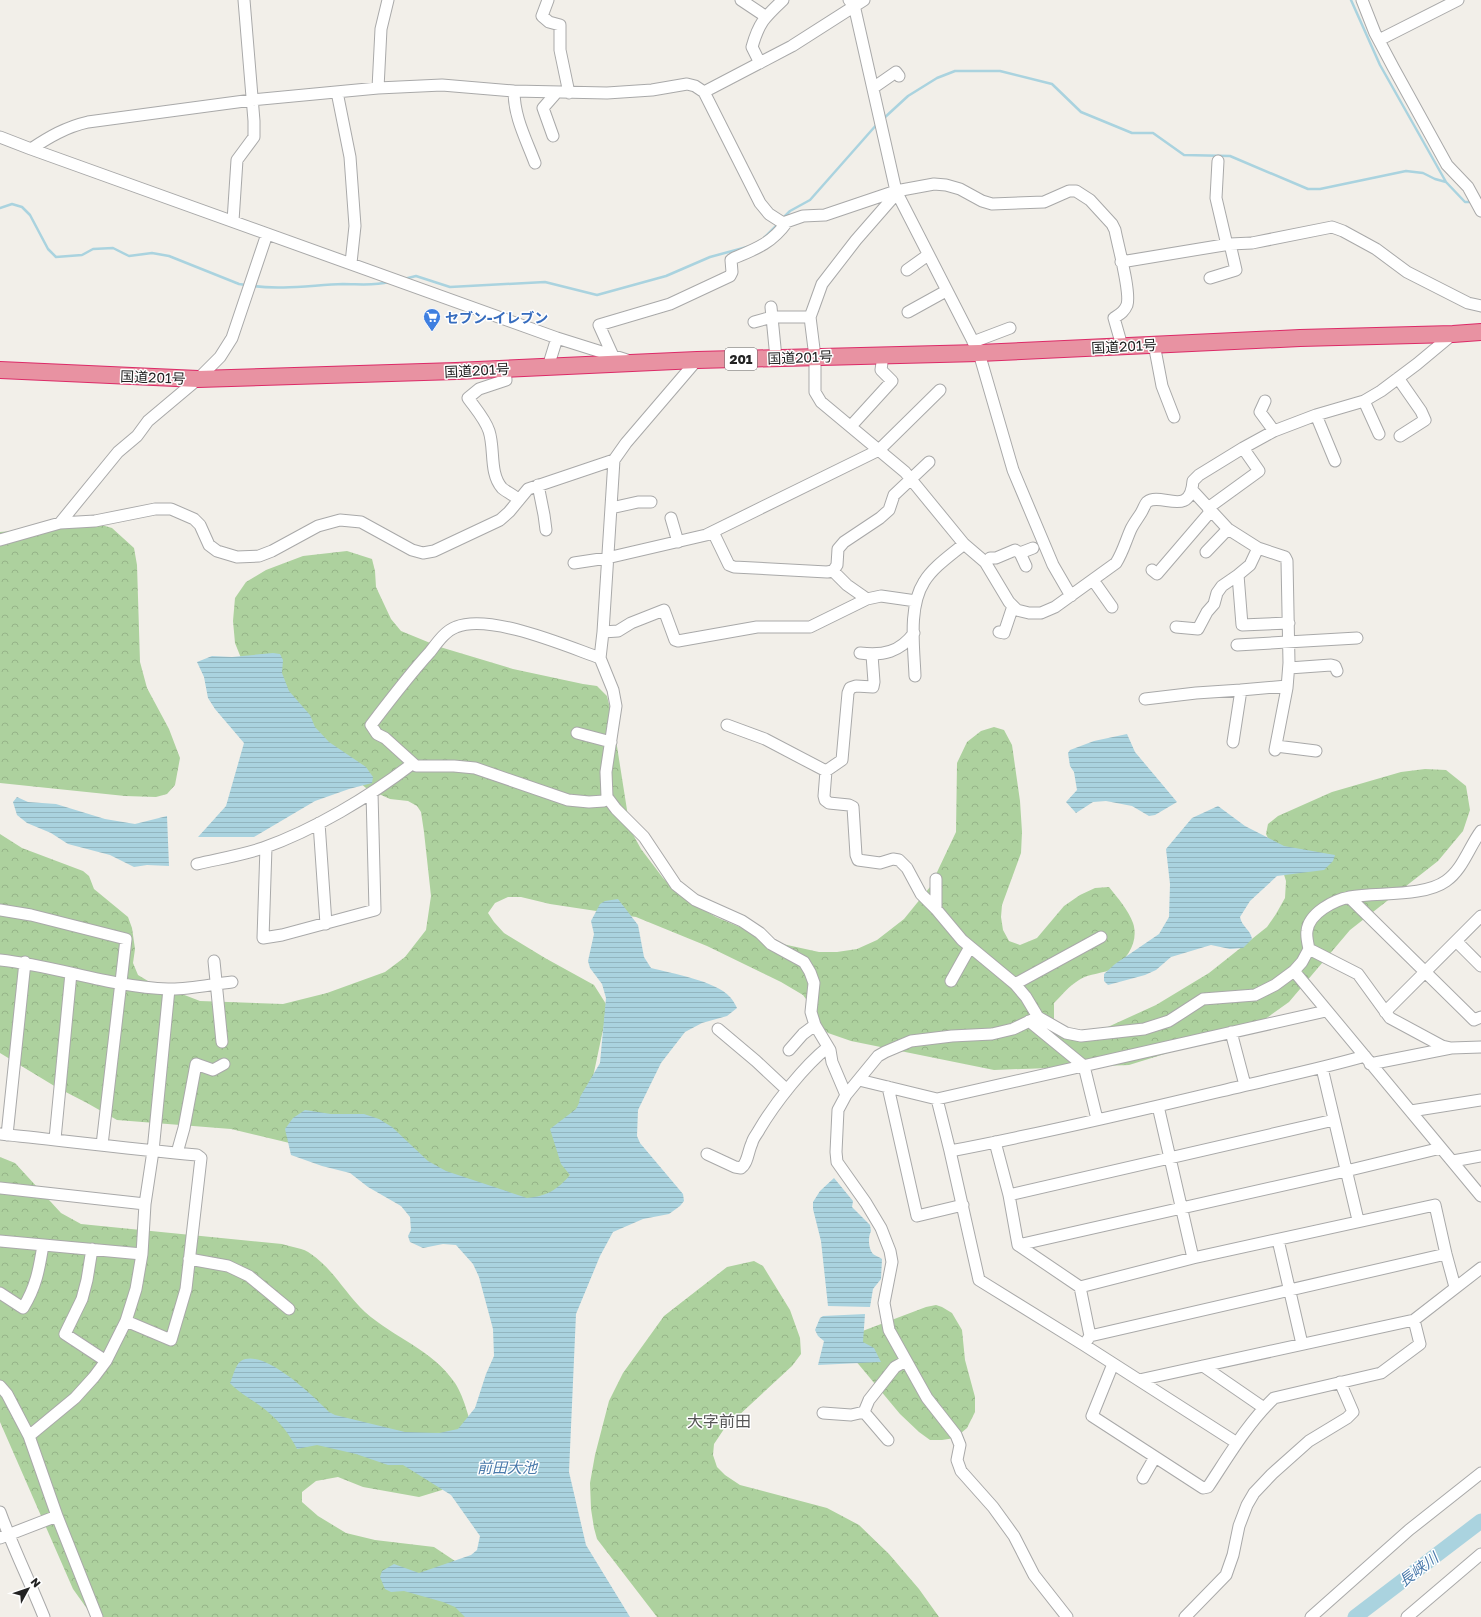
<svg xmlns="http://www.w3.org/2000/svg" width="1481" height="1617" font-family="'Golos Text','Noto Sans JP',sans-serif">
<style>
.forest{fill:url(#forest-crowns)}
.water{fill:url(#water-rules)}
.lines{fill:none;stroke-linecap:round;stroke-linejoin:round}
.stream{stroke:#aad3df;stroke-width:2.5}
.river{stroke:#aad3df;stroke-width:15}
.minor-casing{stroke:#a9a9a9;stroke-width:13}
.highway-casing{stroke:#dc2a67;stroke-width:18}
.minor{stroke:#fff;stroke-width:11}
.highway{stroke:#e892a2;stroke-width:16}
.labels{text-anchor:middle;dominant-baseline:central;stroke-width:3;stroke-linejoin:round;paint-order:stroke}
.shield{fill:#fff;stroke:#646464;stroke-width:1}
.shield-label{font-size:13px;font-weight:bold;fill:#222}
.shop-label{font-size:14px;font-weight:bold;fill:#366cbe;stroke:#fff;text-anchor:start}
.street-label{font-size:14px;fill:#222;stroke:#fff}
.water-label{font-size:15px;font-style:italic;fill:#4a7aab;stroke:#fff}
.quarter-label{font-size:16px;fill:#555;stroke:#fff}
</style>
<defs>
<pattern id="forest-crowns" width="20" height="18" patternUnits="userSpaceOnUse"><rect width="20" height="18" fill="#add19e"/><path d="M2 6a3 3 0 1 1 6 0M12 15a3 3 0 1 1 6 0" fill="none" stroke="#95b388"/></pattern>
<pattern id="water-rules" width="6" height="5" patternUnits="userSpaceOnUse"><rect width="6" height="5" fill="#aad3df"/><path d="M0 2.5h6" fill="none" stroke="#92b5bf"/></pattern>
</defs>
<rect width="100%" height="100%" fill="#f2efe9"/>
<path class="forest" d="M98 524 112 528 134 548 137 565 140 662 147 688 169 729 180 758 175 785 167 794 156 797 125 796 0 783V532Z
M347 551 372 559 375 571 376 587 391 619 401 631 440 647 513 669 583 684 597 686 607 696 613 721 630 829 641 849 663 878 685 899 716 917 778 943 819 952H837L857 949 877 940 904 919 930 887 956 832 957 763 967 742 981 731 994 727 1004 730 1012 745 1020 801 1022 832 1021 853 1002 905 1001 917 1003 930 1009 941 1020 945 1037 938 1064 906 1080 895 1095 888 1109 887C1117 897 1129 911 1133 923 1139 941 1128 958 1114 968 1104 974 1089 973 1079 980 1069 986 1062 995 1054 1003V1021L1068 1035 1088 1036 1156 1005 1209 973 1267 927 1276 914 1285 898 1286 881 1280 862 1266 834 1268 824 1278 816 1332 792 1401 772 1425 769 1446 770 1466 786 1470 810 1463 831 1438 861 1350 930 1289 1002 1247 1032 1213 1039 1129 1065 994 1070 851 1041 828 1033 817 1023 814 1010 803 995 781 982 707 946 636 917 550 904 521 897H508L495 903 488 913 494 922 504 933 545 958 594 985 606 1004 604 1025 575 1162 566 1185 553 1206 231 1129 117 1120 87 1103 56 1087 0 1053V834L22 848 83 871 89 876 94 889 128 917 132 928 135 949 133 963 138 975 148 981 200 1001 283 1004 327 993 385 972 405 957 426 930 431 896 424 832 421 812 417 806 408 801 390 799 366 788 328 756 243 663 235 643 233 621 235 598 246 582 266 570 303 556Z
M0 1157 15 1163 61 1213 81 1224 282 1244C291 1247 304 1248 311 1254 333 1269 345 1293 365 1312 394 1338 432 1349 455 1383 465 1398 471 1426 476 1443L459 1469 442 1490 419 1497 363 1487 338 1477 316 1481 302 1492V1502L318 1516 346 1533 375 1540 434 1547 467 1569 474 1617H93L73 1589 0 1422Z
M754 1261 763 1266 790 1310 800 1338 801 1354 792 1366 724 1429 714 1444 713 1455 717 1467 725 1475 740 1485 827 1508 859 1525 889 1554 919 1589 939 1617H657L597 1539 594 1528 591 1509 590 1483 595 1455 609 1401 623 1373 664 1316 727 1267Z
M936 1305 942 1307 952 1313 962 1330 965 1360 975 1397V1412L967 1428 955 1438 942 1440H930L919 1432 900 1414 855 1360 852 1335 926 1307Z"/>
<path class="water" d="M273 653 280 654 283 660 282 673 289 691 310 715 315 727 329 742 366 767 373 777 372 783 349 789 315 801 254 837H198L226 806 244 743 215 709 208 698 204 677 197 662 212 656 232 657Z
M1127 734 1135 752 1177 802 1155 815 1149 816 1132 806 1106 801 1093 802 1076 813 1066 802 1077 790 1074 772 1070 766 1068 753 1070 750 1094 741Z
M17 797 28 802 56 804 105 819 135 824 167 816 169 866 147 865 134 867 110 855 68 844 51 833 27 823 17 815 13 802Z
M1218 806 1245 826 1284 846 1335 855 1333 861 1324 870 1277 876 1250 901 1240 917C1242 927 1251 930 1252 939L1243 948 1230 949 1211 945 1171 957 1156 970 1145 975 1108 985 1104 981V974L1115 964 1159 934 1169 917 1170 884 1166 849 1192 818Z
M618 899 638 925 644 957 651 968C671 973 716 981 730 997 733 1000 735 1004 737 1008L727 1016 702 1023 685 1032 661 1063 638 1110 637 1136 640 1143 683 1194 684 1201 680 1206 669 1214 643 1219 613 1232 600 1256 576 1314 569 1472 586 1545 630 1617H465L455 1607 443 1602 404 1591 391 1592 385 1589 380 1577 382 1571 394 1564 419 1573 471 1555 477 1550 480 1536 451 1495 403 1465H388L356 1454 317 1445 297 1449C290 1435 280 1422 268 1412 256 1401 242 1396 230 1383 233 1377 235 1365 241 1361 263 1347 314 1397 329 1412L335 1415 405 1432 439 1433 458 1429 475 1408 486 1374 494 1356 493 1329 479 1277 473 1264 456 1245 443 1244 423 1248 410 1242 408 1236 411 1230 410 1217 401 1206 368 1187 350 1173 322 1166 291 1155 285 1129 293 1118 305 1110 331 1114H364L379 1119 392 1127 428 1161 446 1171 527 1198C547 1196 557 1190 570 1175L561 1164 550 1129 576 1109 579 1103 580 1097 600 1063 606 998 602 984 590 968 588 961 594 934 591 921 600 904 605 901Z
M834 1178 853 1201 852 1207 870 1225 871 1231C868 1237 868 1248 873 1254 875 1256 880 1257 882 1259L881 1279 873 1289 870 1307 828 1306 821 1241 813 1209V1202L820 1191Z
M865 1314 863 1342 874 1348 881 1362 818 1365 824 1341 818 1336 815 1330 820 1318 823 1316Z"/>
<g class="lines">
<path class="stream" d="M1351 0 1380 65 1446 182 1465 202H1473
M883 119 908 96 937 78 955 71H1000L1052 84 1081 112 1132 133H1153L1184 155 1230 156 1308 189H1320L1406 171 1423 173 1435 179 1446 182
M0 208 12 204 22 207 30 215 48 249 56 257 82 255 93 249 113 248 129 256 152 253 169 256 239 284 246 285
M783 218 790 211 810 200 878 123
M764 238 779 223
M404 279 416 276 450 287 545 282 597 295 666 276 710 257 747 247
M253 286C282 290 313 285 343 284 359 284 374 286 389 282"/>
<path class="river" d="M1355 1617 1481 1521"/>
<defs>
<path id="minor" d="M548 0 542 16 549 22 560 25V50L569 93
M741 0 765 16
M849 0 854 5 896 191 979 353 1013 470 1053 565 1071 596
M1362 0 1375 33 1393 67 1447 165 1468 187 1481 211
M1379 40 1458 0
M760 63 752 47C759 22 765 17 783 0
M378 88 381 29 388 0
M873 88 896 72 899 76
M514 91C514 117 526 139 535 163
M337 92 350 157 355 226 351 263
M704 92 792 46 864 0
M553 136 543 108 557 92
M0 137 31 149 557 338 627 360
M31 149C49 137 66 127 88 122L252 100 378 88 442 85 514 91 607 93 652 90 687 84 695 86 704 92 760 203 769 214 783 223 803 216 825 215 896 191 934 184 946 185 960 189 982 201 992 204 1044 202 1069 191H1076L1090 200 1112 224 1115 230C1118 246 1131 292 1127 305 1124 312 1120 314 1114 318L1122 346
M1218 161 1216 198 1227 245
M897 193 856 240 822 284 813 309 810 317 815 357V392L821 402 905 472 964 544 985 562 1009 602 1017 610 1029 613H1041L1055 607 1116 563C1123 552 1126 540 1131 529 1134 523 1138 518 1141 513 1143 510 1145 504 1147 502 1161 491 1190 519 1193 481L1199 475 1243 448 1274 431 1316 415 1364 401 1381 391 1417 364 1453 334
M233 221 237 160 254 137V121L244 0
M1121 262 1230 244 1252 243 1332 227 1343 231 1376 249 1407 272 1468 303 1481 306
M907 270 928 255
M1210 278 1236 270 1230 244
M771 307 776 358
M908 312 946 291
M754 322 772 317H810
M973 342 1010 328
M1154 344 1162 386 1174 417
M613 356 599 325 670 304 730 276 732 272 731 260 734 258C756 249 772 243 787 222
M697 360 626 443 614 460 603 632 600 658 613 690 616 706 606 772 607 797 616 809 644 837 676 885 695 900 742 921 760 933 771 944 804 962 810 972 814 983 811 1012 815 1025 830 1050 832 1062 846 1095
M548 367 557 338
M505 369 506 380 479 389 468 398C475 408 485 419 489 431 495 449 489 473 502 488 505 491 514 495 519 500
M1398 378 1421 411 1425 420 1400 436
M1265 401 1260 412 1274 431
M1364 401 1379 434
M1316 415 1335 461
M851 426 892 381 881 370 883 355
M538 485 544 515 546 530
M1192 490 1228 529 1258 548 1285 557 1287 561 1289 663 1287 688 1275 750
M611 508 638 502H651
M1208 508 1259 471 1243 448
M671 518 678 542
M60 523 118 452 137 436 148 421 198 379 220 357 232 338 267 234
M0 540 60 523 95 521 155 509H171L194 519 200 525 209 545 217 551 237 557 259 556 272 551 318 526 340 520 361 522 412 550 423 553 434 551 500 520 509 512 528 489 614 460
M1258 548 1250 565 1238 575 1242 625 1289 623
M1206 552 1228 529
M1020 553 1033 548
M990 558H996L1015 550 1020 553 1026 566
M574 563 607 558 706 535 879 450 940 390
M1152 570 1157 574 1211 511
M833 571 837 565 838 549 844 542 880 518 889 510 894 495 929 462
M1093 580 1112 607
M867 599 881 596 916 601
M1176 627 1198 629 1207 612 1214 604 1217 593 1222 586 1238 575
M603 632 618 631 631 623 664 610 675 640 678 641 757 627H810L867 599 847 585 833 571 827 572 734 567 729 565 713 532
M999 632 1004 633 1013 606
M1237 645 1357 638
M860 653C883 656 900 652 914 633
M872 655 874 682 873 687 856 686 850 688 848 693 842 760 826 771 824 796 825 800 829 803 849 805 853 807 856 855 858 860 880 863 893 859 899 860 907 868 921 894 936 909
M600 658C566 646 490 613 456 627 445 631 437 643 430 652 409 675 390 700 371 725L377 734 385 738 416 766H454L475 768 568 800 589 802 604 801 607 797
M1289 668 1331 665 1335 666 1337 671
M915 676C914 648 908 607 924 582 933 567 951 555 964 544
M1145 699 1196 693 1241 690
M727 725 765 739 826 771
M577 733 611 742
M1233 742 1241 690 1287 686
M1276 746 1316 751
M319 823 326 924
M266 847 263 938 282 935 375 910 372 793
M197 864C218 859 242 855 263 848 314 830 369 797 412 764
M936 879V909L962 940 1015 984 1026 997 1038 1017 1066 1033 1081 1036 1144 1029 1169 1021 1203 999 1255 995 1275 985 1294 971 1302 962 1309 949
M1349 897 1474 1020 1481 1017
M0 910 31 915 126 939 102 1145
M1456 941 1481 966
M0 960C57 966 111 987 168 989 187 990 213 984 232 982
M214 961 222 1042
M1294 971 1481 1196
M951 981 970 947
M1015 984 1101 937
M1385 1012 1481 916
M1038 1017 1013 1029 992 1034 952 1036 911 1041 885 1052 878 1056 846 1095 838 1110 836 1152 837 1162 866 1203 881 1228 890 1251 892 1262 884 1303 889 1330 927 1398 956 1435 960 1445 957 1460 961 1471 993 1507 1014 1536 1034 1575 1067 1617
M1029 1021 1084 1066 1097 1119
M718 1029 756 1061 787 1090
M1231 1032 1245 1085
M1451 1048 1442 1046 1390 1018 1358 974 1309 949C1308 944 1306 936 1307 931 1309 913 1334 900 1350 897 1377 892 1424 897 1446 881 1463 869 1469 847 1481 831
M789 1050 803 1034 815 1025
M1370 1064 1451 1048 1481 1047
M1322 1068 1358 1220
M859 1080 937 1099 1326 1011
M888 1087 917 1216 963 1205
M937 1099 950 1151 979 1280 1084 1345 1237 1443
M1158 1106 1193 1258
M1411 1111 1481 1100
M0 1134C66 1141 132 1149 197 1155L201 1158 186 1289 171 1340 126 1321
M7 1135 25 962
M55 1139 71 973
M995 1142 1009 1195 1018 1245 1080 1287 1090 1336 1086 1342
M950 1151C1040 1134 1129 1113 1217 1092 1266 1080 1316 1070 1365 1056
M177 1153 184 1128 196 1064 213 1070 224 1064
M707 1154 735 1167 741 1168C748 1163 748 1151 752 1143 753 1138 757 1134 759 1130 775 1103 804 1066 828 1047
M1453 1161 1481 1156
M0 1188 145 1204
M1009 1195 1334 1120
M1278 1240 1302 1344
M0 1241 142 1254
M1018 1245 1346 1171 1441 1148
M92 1249 87 1280 82 1299 65 1334 106 1361
M189 1259 228 1266 249 1276 289 1309
M1080 1287 1193 1258 1435 1205 1446 1254 1455 1287
M0 1293 23 1308C36 1287 39 1270 43 1245
M1090 1336 1446 1254
M1113 1364 1092 1416 1203 1488 1208 1487C1228 1457 1247 1424 1274 1398L1381 1373 1420 1344 1414 1320
M1203 1366 1264 1408
M1139 1380 1414 1320 1481 1268
M0 1386 7 1394 29 1436 57 1516 97 1617
M823 1413 851 1415 864 1412
M29 1436 75 1398 94 1377 106 1361 126 1321 136 1289 142 1254 145 1204 153 1151 169 989
M888 1440 864 1412 869 1400 895 1367 906 1361
M1143 1478 1155 1457
M0 1512C13 1548 30 1582 44 1617
M0 1538 57 1516
M1185 1617 1226 1575 1233 1555 1239 1526 1247 1505 1254 1493 1272 1474 1309 1441 1347 1418 1353 1412 1340 1382
M1311 1617 1409 1530 1481 1473
M1407 1617 1481 1554"/>
<path id="highway" d="M0 370 198 379 456 371 697 360 979 353 1300 338 1453 334 1481 332"/>
</defs>
<use href="#minor" class="minor-casing"/>
<use href="#highway" class="highway-casing"/>
<use href="#minor" class="minor"/>
<use href="#highway" class="highway"/>
</g>
<defs>
<symbol id="supermarket-pin" viewBox="-11 -11 22 30"><path d="M0 17L-7.5 6A9.5 9.5 0 1 1 7.5 6Z" fill="#3f7fe0" stroke="#fff"/><path d="M-6-5.5h2.5l.6 2H6L4.5 2H-2.5L-4.4-4H-6ZM-1.5 3.2a1.3 1.3 0 1 0 .1 0ZM3 3.2a1.3 1.3 0 1 0 .1 0Z" fill="#fff"/></symbol>
</defs>
<g fill-rule="evenodd">
<use href="#supermarket-pin" x="422" y="307" width="20" height="27"/>
</g>
<g class="labels">
<rect class="shield" x="725" y="348" width="32" height="22" rx="3"/>
<g class="shield-label">
<text x="741" y="359">201</text>
</g>
<g class="shop-label">
<text x="445" y="317">セブン-イレブン</text>
</g>
<g class="street-label">
<text transform="translate(1124 346) rotate(-3)">国道201号</text>
<text transform="translate(800 357) rotate(-2)">国道201号</text>
<text transform="translate(477 370) rotate(-3)">国道201号</text>
<text transform="translate(153 377) rotate(2)">国道201号</text>
</g>
<g class="water-label">
<text x="507" y="1467">前田大池</text>
<text transform="translate(1418 1569) rotate(-37)">長峡川</text>
</g>
<g class="quarter-label">
<text x="719" y="1421">大字前田</text>
</g>
</g>
<g transform="translate(28 1589) rotate(50)" stroke="#ffffff" stroke-width="3" paint-order="stroke">
<path d="M0-3L7 15L0 10L-7 15Z" fill="#222222"/>
<text y="-6" font-size="11" font-weight="bold" text-anchor="middle" fill="#222222">N</text>
</g>
</svg>
